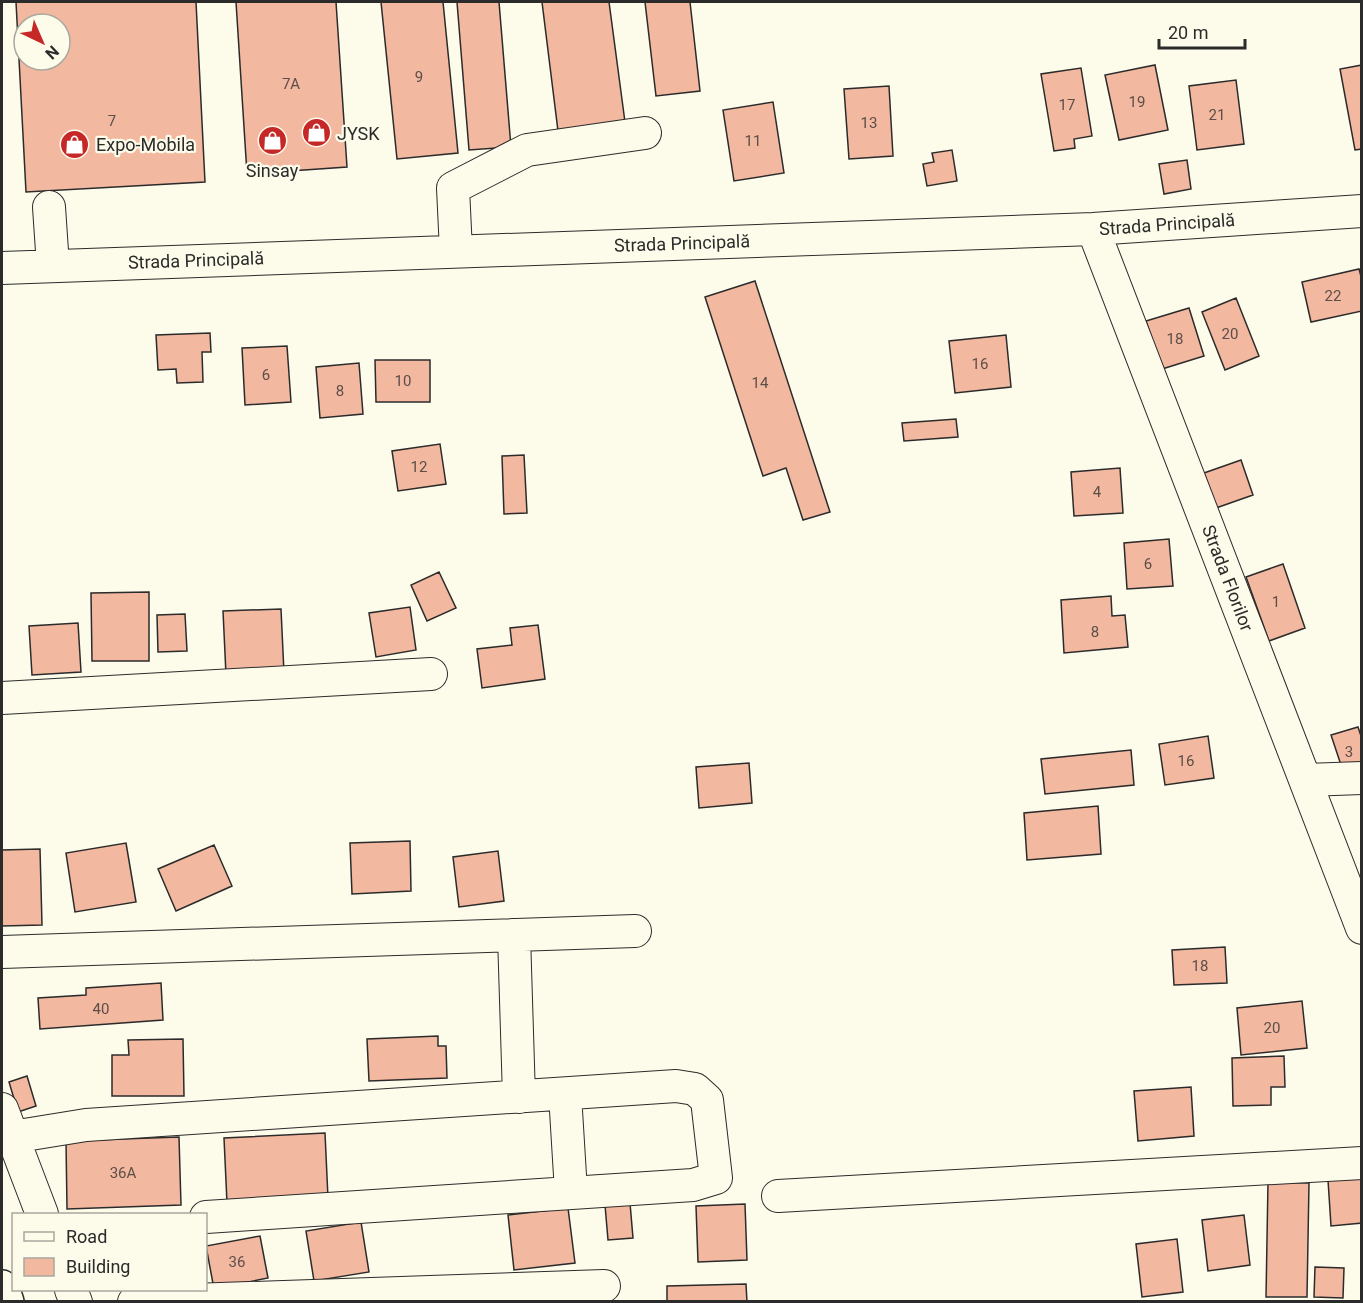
<svg xmlns="http://www.w3.org/2000/svg" width="1363" height="1303" font-family="Roboto,sans-serif">
<style>
.building{fill:#f2b8a0;stroke:#2b2b2b;stroke-width:1.5;fill-rule:evenodd}
.lines{fill:none;stroke-linecap:round;stroke-linejoin:round}
.minor-casing{stroke:#2b2b2b;stroke-width:34}
.major-casing{stroke:#2b2b2b;stroke-width:36}
.minor{stroke:#fdfbea;stroke-width:32}
.major{stroke:#fdfbea;stroke-width:33}
.labels{text-anchor:middle;dominant-baseline:central;stroke-width:4.5;stroke-linejoin:round;paint-order:stroke}
.number-label{font-size:15px;fill:#5d4e48}
.poi-label{font-size:18px;fill:#2b2b2b;stroke:#fdfbea;text-anchor:start}
.street-label{font-size:18px;fill:#2b2b2b;stroke:#fdfbea}
</style>
<rect width="100%" height="100%" fill="#fdfbea"/>
<path class="building" d="M16 2H196L205 182 26 192ZM24 24H60V60H24Z
M236 2H336L347 167 247 174Z
M381 2H443L458 153 397 159Z
M457 2H499L511 147 469 150Z
M542 2H609L625 122 558 131Z
M645 2H690L700 91 656 96Z
M1155 65 1168 130 1119 140 1105 75Z
M1362 65V149L1355 150 1340 69Z
M1081 68 1092 136 1074 139 1075 148 1054 151 1041 74Z
M1236 80 1244 144 1197 150 1189 86Z
M889 86 893 156 849 159 844 89Z
M773 102 784 173 734 181 723 110Z
M952 150 957 181 927 186 923 164 934 162 932 153Z
M1187 160 1191 189 1164 194 1159 164Z
M1359 269 1362 280V311L1311 322 1302 282Z
M755 281 830 512 803 520 786 468 763 476 705 297Z
M1236 298 1259 356 1225 370 1202 312Z
M1189 308 1204 356 1162 369 1146 321Z
M210 333 211 352H202L203 382 177 383 176 369 158 370 156 335Z
M1006 335 1011 387 955 393 949 341Z
M287 346 291 402 245 405 242 348Z
M375 360H430V402H376Z
M359 363 363 414 320 418 316 367Z
M956 419 958 437 904 441 902 423Z
M440 444 446 484 398 491 392 451Z
M524 455 527 513 504 514 502 456Z
M1241 460 1253 495 1216 508 1204 473Z
M1120 468 1123 513 1074 516 1071 472Z
M1169 539 1173 586 1127 589 1124 543Z
M1283 564 1305 628 1269 641 1246 577Z
M439 572 456 608 427 621 411 585Z
M149 592V661H92L91 593Z
M1111 596 1112 616 1125 615 1128 647 1064 653 1061 600Z
M410 607 416 650 376 657 369 613Z
M281 609 284 673 226 675 223 611Z
M185 614 187 651 158 652 157 615Z
M78 623 81 672 32 675 29 626Z
M538 625 545 679 482 688 477 649 512 645 510 628Z
M1358 727 1362 739V765L1343 771 1331 735Z
M1208 736 1214 778 1165 785 1159 744Z
M1131 750 1134 785 1045 794 1041 759Z
M749 763 752 803 699 808 696 767Z
M1098 806 1101 854 1027 860 1024 813Z
M410 841 411 891 352 894 350 843Z
M126 843 136 902 75 912 66 853Z
M214 845 232 886 176 911 158 869Z
M40 849 42 925 2 926V850Z
M498 851 504 901 459 907 453 857Z
M1225 947 1227 983 1174 985 1172 950Z
M161 983 163 1020 40 1029 38 998 86 995V988Z
M1302 1001 1307 1048 1241 1055 1237 1008Z
M438 1036V1046H446L447 1078 369 1081 367 1039Z
M183 1039 184 1096H112V1055H129L128 1040Z
M1284 1056 1285 1087H1271V1105L1233 1106 1232 1058Z
M27 1076 36 1106 18 1112 9 1082Z
M1191 1087 1194 1136 1138 1141 1134 1091Z
M325 1133 328 1198 227 1203 224 1138Z
M179 1137 181 1205 67 1209 66 1141Z
M1362 1177V1223L1331 1226 1328 1180Z
M1268 1182 1309 1183 1307 1297H1266Z
M630 1203 633 1238 608 1240 605 1205Z
M745 1204 747 1260 698 1262 696 1206Z
M568 1208 575 1263 514 1270 508 1215Z
M1244 1215 1250 1265 1208 1271 1202 1220Z
M361 1222 369 1272 314 1281 306 1231Z
M260 1236 268 1278 214 1289 206 1246Z
M1177 1239 1183 1292 1142 1297 1136 1244Z
M1315 1267 1344 1268 1343 1298 1314 1297Z
M746 1284 747 1302H667V1286Z"/>
<g class="lines">
<defs>
<path id="minor" d="M49 207 53 266
M1093 229 1362 928
M456 251 453 188 527 150 645 133
M2 268 1093 229 1362 211
M2 698 431 674
M1306 780 1362 778
M514 935 519 1097
M2 952 635 931
M565 1094 571 1192
M2 1109 42 1214
M12 1137 86 1125 676 1086 695 1089 707 1100 716 1178 693 1185 206 1217
M778 1196 1362 1163
M71 1290 76 1302
M134 1302 604 1286"/>
<path id="major" d="M2 1287 7 1302"/>
</defs>
<use href="#minor" class="minor-casing"/>
<use href="#major" class="major-casing"/>
<use href="#minor" class="minor"/>
<use href="#major" class="major"/>
</g>
<defs>
<symbol id="shop-disc" viewBox="-11 -11 22 22"><circle r="9.5" fill="#c62828" stroke="#fdfbea"/><path d="M-5-2.5h2.3a2.7 3.5 0 0 1 5.4 0H5L5.5 6h-11ZM-1.5-2.5h3a1.5 2.3 0 0 0-3 0Z" fill="#fff"/></symbol>
</defs>
<g fill-rule="evenodd">
<use href="#shop-disc" x="300" y="116" width="33" height="33"/>
<use href="#shop-disc" x="256" y="124" width="33" height="33"/>
<use href="#shop-disc" x="58" y="128" width="33" height="33"/>
</g>
<g class="labels">
<g class="number-label">
<text x="419" y="77">9</text>
<text x="291" y="84">7A</text>
<text x="1137" y="102">19</text>
<text x="1067" y="105">17</text>
<text x="1217" y="115">21</text>
<text x="112" y="121">7</text>
<text x="869" y="123">13</text>
<text x="753" y="141">11</text>
<text x="1333" y="296">22</text>
<text x="1230" y="334">20</text>
<text x="1175" y="339">18</text>
<text x="980" y="364">16</text>
<text x="266" y="375">6</text>
<text x="403" y="381">10</text>
<text x="760" y="383">14</text>
<text x="340" y="391">8</text>
<text x="419" y="467">12</text>
<text x="1097" y="492">4</text>
<text x="1148" y="564">6</text>
<text x="1276" y="602">1</text>
<text x="1095" y="632">8</text>
<text x="1349" y="752">3</text>
<text x="1186" y="761">16</text>
<text x="1200" y="966">18</text>
<text x="101" y="1009">40</text>
<text x="1272" y="1028">20</text>
<text x="123" y="1173">36A</text>
<text x="237" y="1262">36</text>
</g>
<g class="poi-label">
<text x="337" y="133">JYSK</text>
<text x="96" y="144">Expo-Mobila</text>
<text x="272" y="170" text-anchor="middle">Sinsay</text>
</g>
<g class="street-label">
<text transform="translate(1167 224) rotate(-4)">Strada Principală</text>
<text transform="translate(682 243) rotate(-2)">Strada Principală</text>
<text transform="translate(196 260) rotate(-2)">Strada Principală</text>
<text transform="translate(1228 578) rotate(69)">Strada Florilor</text>
</g>
</g>
<rect width="1363" height="1303" fill="none" stroke="#2b2b2b" stroke-width="6"/>
<rect x="12" y="1213" width="195" height="78" fill="#fdfbea" stroke="#a9a89e" stroke-width="1.5"/>
<rect x="24" y="1232" width="30" height="9" fill="#fdfbea" stroke="#a9a89e" stroke-width="1.5"/>
<text x="66" y="1243" font-size="18" fill="#2b2b2b">Road</text>
<rect x="24" y="1258" width="30" height="18" fill="#f2b8a0" stroke="#a9a89e" stroke-width="1.5"/>
<text x="66" y="1273" font-size="18" fill="#2b2b2b">Building</text>
<g transform="translate(42 42) rotate(136)"><circle r="28" fill="#fdfbea" stroke="#a9a89e" stroke-width="1.5"/>
<path d="M0-4.5L10 22L0 15L-10 22Z" fill="#c62828"/>
<text y="-9" font-size="16" font-weight="bold" text-anchor="middle" fill="#2b2b2b">N</text>
</g>
<path d="M1159 39v9h86v-9" fill="none" stroke="#2b2b2b" stroke-width="3"/>
<text x="1168" y="39" font-size="18" fill="#2b2b2b" stroke="#fdfbea" stroke-width="4.5" paint-order="stroke">20 m</text>
</svg>
